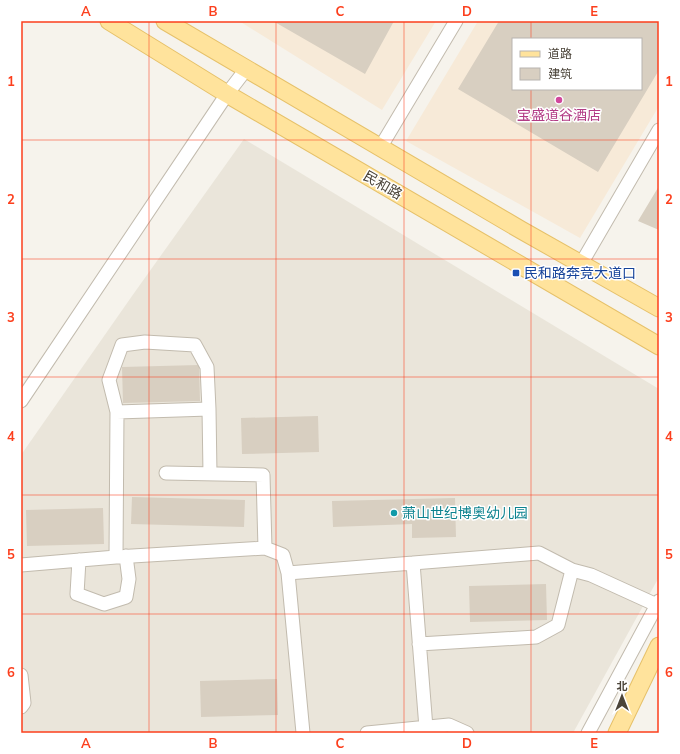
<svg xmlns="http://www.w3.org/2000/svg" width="680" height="754" font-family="Mulish,'Noto Sans SC',sans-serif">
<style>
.residential{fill:#eae5da}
.commercial{fill:#f7ead8;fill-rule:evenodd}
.building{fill:#d8cfc1;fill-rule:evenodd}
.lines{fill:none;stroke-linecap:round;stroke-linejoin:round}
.minor-casing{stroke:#c2bbae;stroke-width:15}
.major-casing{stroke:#e6c16a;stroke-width:19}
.minor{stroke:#fff;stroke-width:13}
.major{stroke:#ffe39c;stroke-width:17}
.grid{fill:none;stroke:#fc3f1d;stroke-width:1;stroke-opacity:0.55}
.hotel-dot{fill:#d1479c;stroke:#fff;stroke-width:1.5}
.transit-dot{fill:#1a4fb4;stroke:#fff;stroke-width:1.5}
.culture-dot{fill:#0f9aa8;stroke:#fff;stroke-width:1.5}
.labels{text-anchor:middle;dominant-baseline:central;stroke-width:3;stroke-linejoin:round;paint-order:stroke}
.hotel-label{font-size:14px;fill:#b23c85;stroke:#fff}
.street-label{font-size:14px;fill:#4b4439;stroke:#fff}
.transit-label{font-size:14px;fill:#164399;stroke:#fff;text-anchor:start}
.culture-label{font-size:14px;fill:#0d838f;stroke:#fff;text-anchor:start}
.neatline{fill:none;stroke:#fc3f1d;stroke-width:1.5}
.grid-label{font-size:13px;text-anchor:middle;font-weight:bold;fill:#fc3f1d}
</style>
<rect width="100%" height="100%" fill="#f6f3ec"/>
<path class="residential" d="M244 139 659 389V577L573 733H21V455L132 296Z"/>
<path class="commercial" d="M239 21H436L382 110Z
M478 21H659V106L580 238 406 141ZM513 39H641V89H513Z"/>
<path class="building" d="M273 21H394L365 74Z
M499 21H659V70L598 172 458 89ZM513 39H641V89H513Z
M659 186V230L638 221Z
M199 365 200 401 123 403 122 367Z
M318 416 319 452 242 454 241 418Z
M132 497 245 500 244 527 131 524Z
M455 498 456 537 412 538V524L333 527 332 501Z
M103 508 104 544 27 546 26 510Z
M546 584 547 620 470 622 469 586Z
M277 679 278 715 201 717 200 681Z"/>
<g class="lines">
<defs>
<path id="minor" d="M380 148 456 21
M581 264 659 130
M21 401 227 94 247 68
M209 409 210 474
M166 473 263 475 265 548
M116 557 117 412 109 380 122 345 145 342 195 345 207 367 209 409 117 412
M79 560 77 594 104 604 126 597 129 579 126 556
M413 563 426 728
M21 565 116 557 265 548 283 555 288 573 303 733
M288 573 539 553 572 570 591 575 659 606
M419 644 536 637 558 625 572 570
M21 675 24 703 21 707
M367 733 449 725 467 733
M588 733 659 601"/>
<path id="major" d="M109 21 227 94 659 346
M165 21 521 230 659 308
M617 733 659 646"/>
</defs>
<use href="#minor" class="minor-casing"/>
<use href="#major" class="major-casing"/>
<use href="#minor" class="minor"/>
<use href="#major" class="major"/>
</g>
<path class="grid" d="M149 21V733M276 21V733M404 21V733M531 21V39M531 89V733M21 140H659M21 259H659M21 377H659M21 495H659M21 614H659"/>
<circle class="hotel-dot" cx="559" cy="100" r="4"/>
<rect class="transit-dot" x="512" y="269" width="8" height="8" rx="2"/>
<circle class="culture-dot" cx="394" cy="513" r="4"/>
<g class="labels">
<g class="hotel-label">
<text x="559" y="115">宝盛道谷酒店</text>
</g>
<g class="street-label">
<text transform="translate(383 185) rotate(30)">民和路</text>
</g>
<g class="transit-label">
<text x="524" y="273">民和路奔竞大道口</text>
</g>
<g class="culture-label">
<text x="402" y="513">萧山世纪博奥幼儿园</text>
</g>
</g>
<rect width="680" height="754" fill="none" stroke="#ffffff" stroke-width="44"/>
<rect x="512" y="38" width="130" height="52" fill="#ffffff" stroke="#b7b4b0"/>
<rect x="520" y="51" width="20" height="6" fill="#ffe39c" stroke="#b7b4b0"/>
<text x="548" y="58" font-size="12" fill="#4b4439">道路</text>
<rect x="520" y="68" width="20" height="12" fill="#d8cfc1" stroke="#b7b4b0"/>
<text x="548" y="78" font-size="12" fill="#4b4439">建筑</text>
<g transform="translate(622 696)" stroke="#ffffff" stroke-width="3" paint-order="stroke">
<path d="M0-3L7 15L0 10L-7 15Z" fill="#4b4439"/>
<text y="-6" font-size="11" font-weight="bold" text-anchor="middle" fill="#4b4439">北</text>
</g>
<rect x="22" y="22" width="636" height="710" class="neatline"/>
<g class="grid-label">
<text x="86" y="16">A</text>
<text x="213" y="16">B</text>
<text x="340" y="16">C</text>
<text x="467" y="16">D</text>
<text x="594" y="16">E</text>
<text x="11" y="86">1</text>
<text x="669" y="86">1</text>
<text x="11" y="204">2</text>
<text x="669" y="204">2</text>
<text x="11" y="322">3</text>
<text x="669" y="322">3</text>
<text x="11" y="441">4</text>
<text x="669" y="441">4</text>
<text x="11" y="559">5</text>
<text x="669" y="559">5</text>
<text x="11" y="677">6</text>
<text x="669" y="677">6</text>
<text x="86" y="748">A</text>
<text x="213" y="748">B</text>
<text x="340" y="748">C</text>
<text x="467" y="748">D</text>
<text x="594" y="748">E</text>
</g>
</svg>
